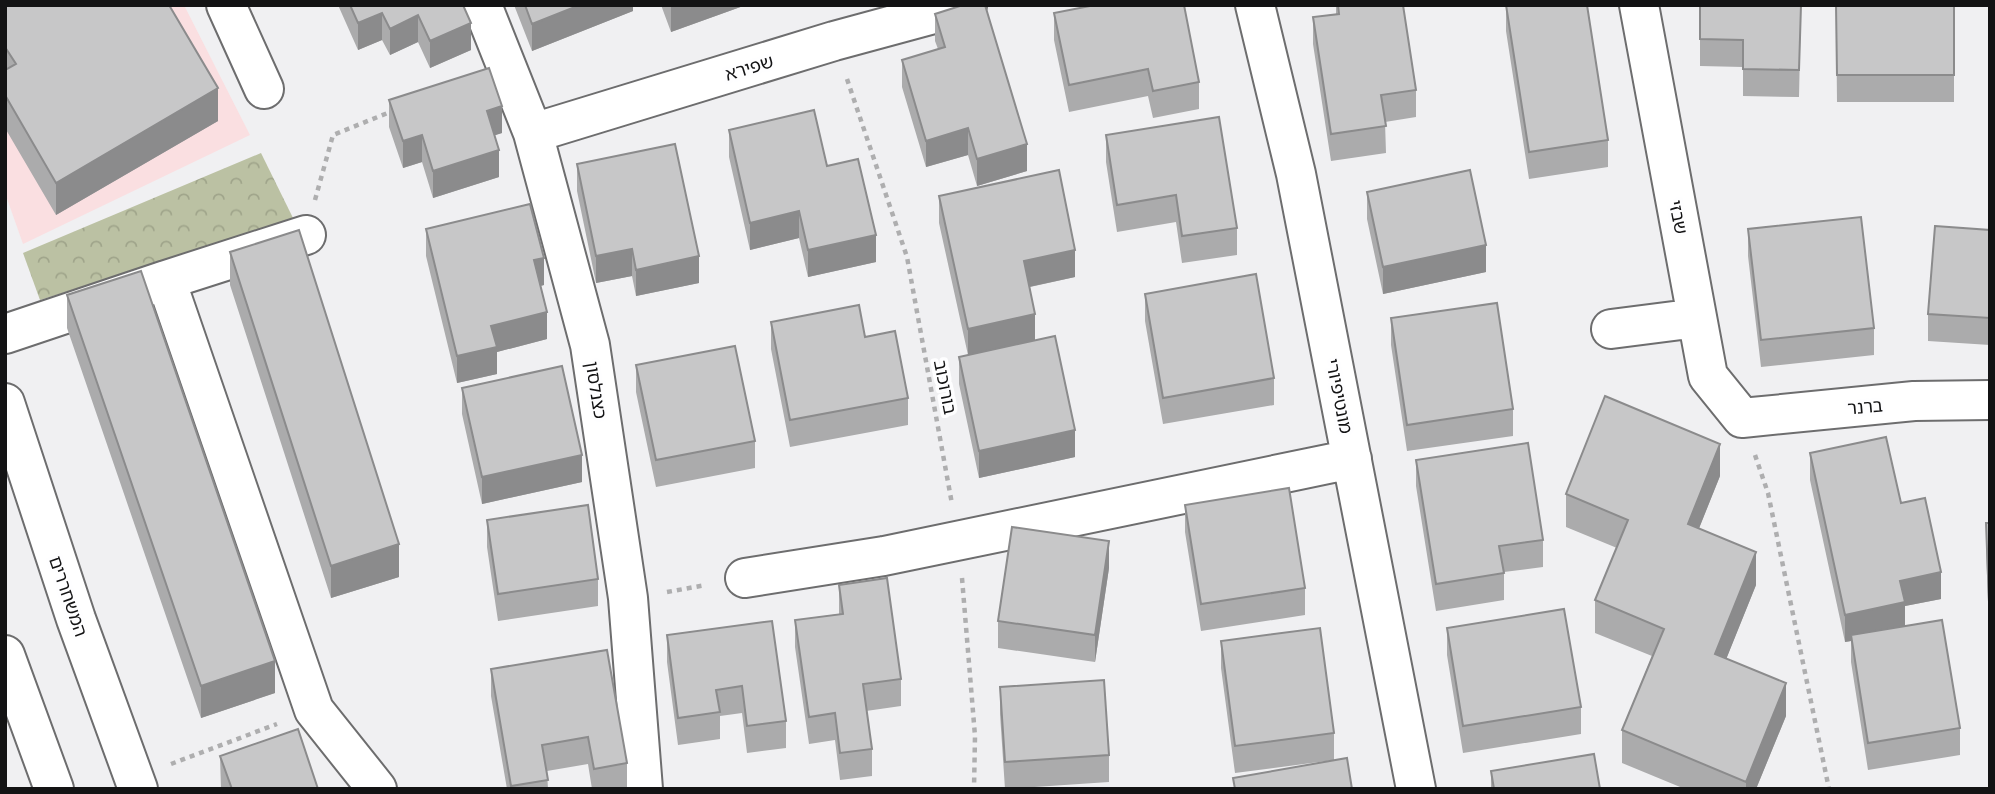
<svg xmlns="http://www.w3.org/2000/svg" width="1995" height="794" font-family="Ubuntu,'Noto Sans Hebrew',sans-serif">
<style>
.education{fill:#fadfe1}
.forest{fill:url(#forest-crowns)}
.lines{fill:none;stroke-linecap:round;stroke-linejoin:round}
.minor-casing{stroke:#6d6d6e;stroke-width:42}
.major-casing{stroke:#6d6d6e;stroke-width:42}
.path{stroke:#aeaeaf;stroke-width:4.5;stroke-dasharray:5 5;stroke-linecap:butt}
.minor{stroke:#fff;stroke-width:38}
.major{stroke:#fff;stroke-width:38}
.wall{fill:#ababac}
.shaded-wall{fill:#8b8b8c}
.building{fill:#c7c7c8;stroke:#8b8b8c;stroke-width:2}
.labels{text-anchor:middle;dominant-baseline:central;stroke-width:7;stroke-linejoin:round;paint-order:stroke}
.street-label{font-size:18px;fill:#131314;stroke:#fefeff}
</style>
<defs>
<pattern id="forest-crowns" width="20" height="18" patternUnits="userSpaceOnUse" patternTransform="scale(1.75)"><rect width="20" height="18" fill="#bbc1a3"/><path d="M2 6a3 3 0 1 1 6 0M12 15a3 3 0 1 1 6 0" fill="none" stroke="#a0a58b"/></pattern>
</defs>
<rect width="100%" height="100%" fill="#f0f0f2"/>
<path class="education" d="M5 5H184L250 135 23 244 5 193Z"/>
<path class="forest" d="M261 153 294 220 40 300 23 253Z"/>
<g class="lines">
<defs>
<path id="minor" d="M226 5 264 89
M482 5 533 133 590 345 628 598 643 789
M1255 5 1296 174 1416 789
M1639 5 1708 376 1742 418 1914 401 1990 400
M533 133 834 41 967 5
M166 280 306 235
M1611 329 1697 318
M5 334 166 280 314 710 377 789
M745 578 884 556 1352 459"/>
<path id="major" d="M5 403 76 619 138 789
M5 655 54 789"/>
</defs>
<use href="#minor" class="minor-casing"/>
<use href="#major" class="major-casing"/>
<path class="path" d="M847 79 907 257 952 504
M315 200 333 135 395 110
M1755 455 1768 493 1829 789
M962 578 975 736 974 789
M667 592 706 585
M171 764 277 724"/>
<use href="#minor" class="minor"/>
<use href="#major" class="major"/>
</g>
<path class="wall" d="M5 5 218 121 56 215 5 128Z
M338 5H463L471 50 430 68 418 42 390 55 382 40 358 50Z
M514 5H633V11L532 51Z
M661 5H746L671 32Z
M1336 5H1403L1416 90V117L1385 122 1386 153 1331 161 1313 44V17L1336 14Z
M1506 5 1608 140V167L1529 179 1506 31Z
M1700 5H1801L1799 97 1743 96V67L1700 66Z
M1836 5H1954V102H1837Z
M1054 13 1199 82V109L1153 118 1148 96 1069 112 1054 40Z
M935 14 1027 171 977 186 968 155 926 167 902 87V60L938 49 935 41Z
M389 100 502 133 494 135 499 177 433 198 422 162 403 168 389 127Z
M729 130 827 166 876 262 808 277 799 238 750 250 729 157Z
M1106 135 1237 228V255L1182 263 1176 222 1117 232 1106 162Z
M577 164 699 283 636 296 632 276 596 283 577 191Z
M1367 192 1486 272 1383 294 1367 219Z
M939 196 1075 277 1030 287 1035 340 1075 457 979 478 959 384V357L968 355 939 223Z
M426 229 544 285 541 286 547 339 497 352V374L457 383 426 256Z
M1748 229 1874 328V355L1761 367 1748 256Z
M1990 230V345L1928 341V314Z
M230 252 399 577 331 598 230 285Z
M1145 294 1274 378V405L1163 424 1145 321Z
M67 295 275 693 201 718 67 328Z
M1391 318 1513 409V436L1407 451 1391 345Z
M771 322 865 337 908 398V425L790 447 771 349Z
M636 365 755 441V468L656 487 636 392Z
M462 388 582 482 482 504 462 414Z
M1810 453 1901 503 1941 599 1905 606V626L1960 728V755L1868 770 1851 662V641L1845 642 1810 480Z
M1416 460 1543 540V567L1504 572V600L1436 611 1416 486Z
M1720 476 1699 528 1756 585 1726 659 1786 716 1756 789H1685L1622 763V730L1652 656 1595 633V600L1617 548 1566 527V494Z
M1185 505 1305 588V615L1201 631 1185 532Z
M487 520 598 579V606L498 621 487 547Z
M1986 523H1990V654L1986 550Z
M1109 568 1095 662 998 648V621Z
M839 585 901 679V706L866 711 872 749V776L840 780 835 740 809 744 795 647V620L839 614Z
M772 621 786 721V748L747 753 742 713 720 716V739L678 745 667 662V635Z
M1447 628 1581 707V734L1463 753 1447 655Z
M1221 641 1334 733V760L1235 773 1221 668Z
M491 669 627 763V789H592L588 764 547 771 548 789H507L491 696Z
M1000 687 1109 755V782L1005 789 1000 714Z
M220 756 318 789H221Z
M1491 771 1600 789H1491Z"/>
<path class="shaded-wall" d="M580 5H633V11L532 51V24Z
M671 5H746L671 32Z
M382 13V40L358 50V23Z
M418 15V42L390 55V29Z
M471 23V50L430 68V41Z
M218 88V121L56 215V183Z
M502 106V133L487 138V111Z
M968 128V155L926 167V141Z
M422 135V162L403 168V141Z
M1027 144V171L977 186V159Z
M499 150V177L433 198V171Z
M799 211V238L750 250V223Z
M876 235V262L808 277V250Z
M1486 245V272L1383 294V267Z
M632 249V276L596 283V256Z
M1075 250V277L1024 288V261Z
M699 256V283L636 296V270Z
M544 258V285L534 287V260Z
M547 312V339L497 352V374L457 383V356L491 326Z
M1035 314V341L968 356V329Z
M1075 430V457L979 478V451Z
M1720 444V476L1688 556V524Z
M582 455V482L482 504V477Z
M1109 541V568L1095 662V635Z
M399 544V577L331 598V566Z
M1756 552V585L1715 687V654Z
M1941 572V599L1905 606V629L1851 635V641L1845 642V615L1900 581Z
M275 661V693L201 718V686Z
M1786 683V716L1756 789H1746V782Z"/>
<path class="building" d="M5 5H169L218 88 56 183 5 95V70L16 64 5 47Z
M350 5H463L471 23 430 41 418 15 390 29 382 13 358 23Z
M525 5H580L532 24Z
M963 5H985L1027 144 977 159 968 128 926 141 902 60 945 47 935 14Z
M1095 5H1184L1199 82 1153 91 1148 69 1069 85 1054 13Z
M1338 5H1403L1416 90 1381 95 1386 126 1331 134 1313 17 1339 14Z
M1506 5H1587L1608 140 1529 152Z
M1700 5H1801L1799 70 1743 69V40L1700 39Z
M1836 5H1954V75H1837Z
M489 68 502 106 487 111 499 150 433 171 422 135 403 141 389 100Z
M814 110 827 166 858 159 876 235 808 250 799 211 750 223 729 130Z
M1219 117 1237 228 1182 236 1176 195 1117 205 1106 135Z
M675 144 699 256 636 270 632 249 596 256 577 164Z
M1059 170 1075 250 1024 261 1035 314 968 329 939 196Z
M1470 170 1486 245 1383 267 1367 192Z
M530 204 544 258 534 260 547 312 491 326 497 347 457 356 426 229Z
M1861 217 1874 328 1761 340 1748 229Z
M1935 226 1990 230V318L1928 314Z
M299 230 399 544 331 566 230 252Z
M141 271 275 661 201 686 67 295Z
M1256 274 1274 378 1163 398 1145 294Z
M1497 303 1513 409 1407 425 1391 318Z
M859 305 865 337 895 331 908 398 790 420 771 322Z
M1055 336 1075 430 979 451 959 357Z
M735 346 755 441 656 460 636 365Z
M562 366 582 455 482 477 462 388Z
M1605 396 1720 444 1688 524 1756 552 1715 654 1786 683 1746 782 1622 730 1664 629 1595 600 1628 520 1566 494Z
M1886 437 1901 503 1925 498 1941 572 1900 581 1905 602 1845 615 1810 453Z
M1528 443 1543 540 1499 546 1504 573 1436 584 1416 460Z
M1289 488 1305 588 1201 604 1185 505Z
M588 505 598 579 498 594 487 520Z
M1986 523H1990V628Z
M1012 527 1109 541 1095 635 998 621Z
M887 578 901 679 863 684 872 749 840 753 835 713 809 717 795 620 843 614 839 585Z
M1564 609 1581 707 1463 726 1447 628Z
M1942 620 1960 728 1868 743 1851 635Z
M772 621 786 721 747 726 742 686 716 690 720 712 678 718 667 635Z
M1320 628 1334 733 1235 746 1221 641Z
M607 650 627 763 594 769 588 737 542 745 548 780 511 786 491 669Z
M1104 680 1109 755 1005 762 1000 687Z
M298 729 318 789H232L220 756Z
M1594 754 1600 789H1494L1491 771Z
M1347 758 1352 789H1235L1233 778Z"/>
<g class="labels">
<g class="street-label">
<text transform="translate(749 67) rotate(-17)">שפירא</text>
<text transform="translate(1679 217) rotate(79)">שבזי</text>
<text transform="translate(946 387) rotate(79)">בורוכוב</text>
<text transform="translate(597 390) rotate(81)">כצנלסון</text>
<text transform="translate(1340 396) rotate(79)">מונטיפיורי</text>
<text transform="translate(1865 406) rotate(-5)">ברנר</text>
<text transform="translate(69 596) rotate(71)">המשחררים</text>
</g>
</g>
<rect width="1995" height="794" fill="none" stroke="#131314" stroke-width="14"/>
</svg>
